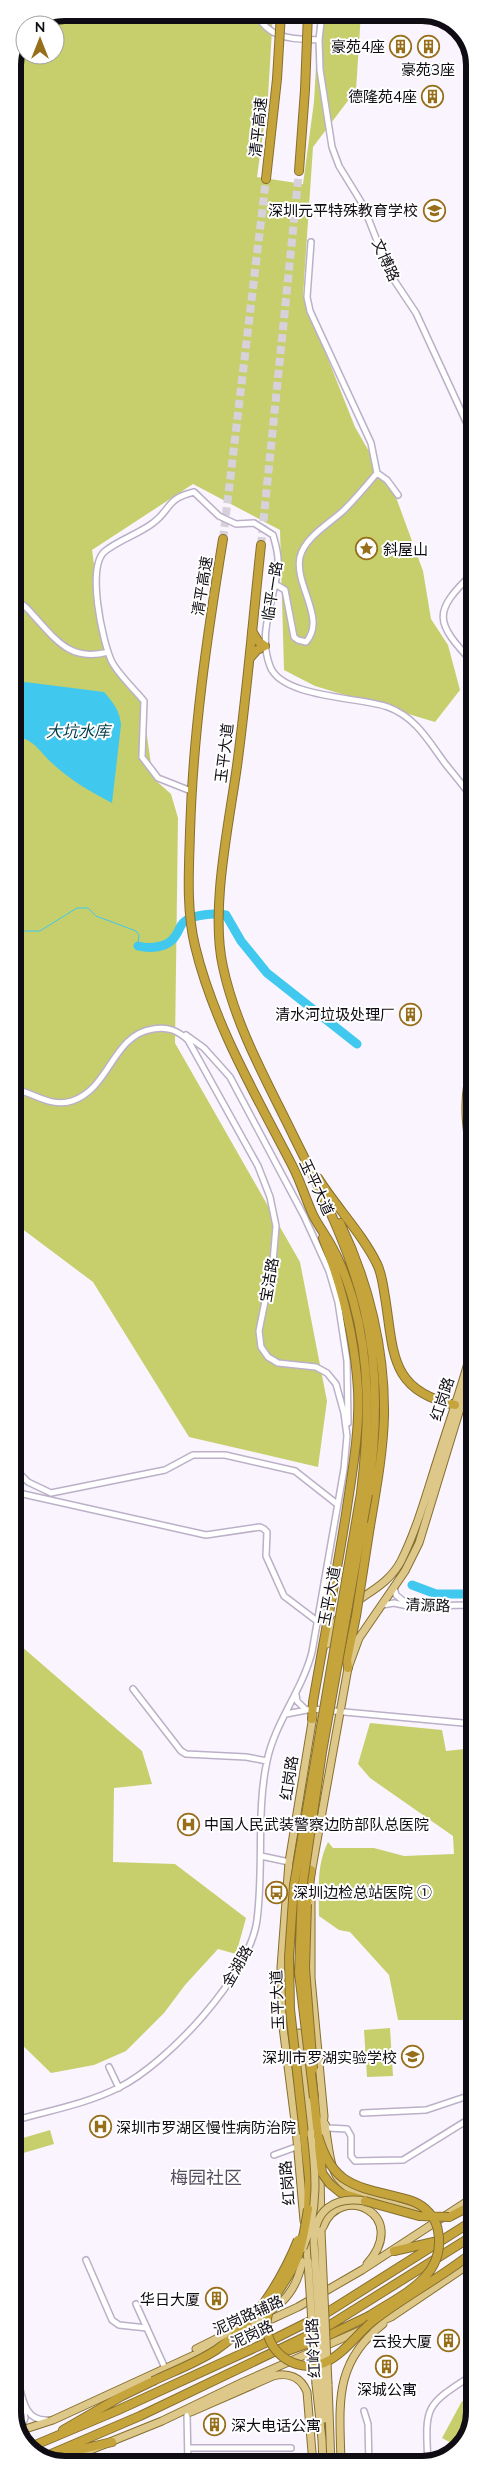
<svg xmlns="http://www.w3.org/2000/svg" width="487" height="2477" font-family="Mulish,'Noto Sans SC',sans-serif">
<style>
.green{fill:#c6cf6b}
.water{fill:#40c8ef}
.lines{fill:none;stroke-linecap:round;stroke-linejoin:round}
.stream{stroke:#40c8ef;stroke-width:1}
.river{stroke:#40c8ef;stroke-width:9}
.highway-tunnel{stroke:#d6d1db;stroke-width:8;stroke-dasharray:8 4;stroke-linecap:butt}
.minor-casing{stroke:#bbb0c8;stroke-width:8}
.major-casing{stroke:#866f2e;stroke-width:9}
.highway-casing{stroke:#866f2e;stroke-width:10}
.minor{stroke:#fff;stroke-width:5}
.major{stroke:#ddc88a;stroke-width:7}
.highway{stroke:#c6a43c;stroke-width:8}
.major-bridge-casing{stroke:#866f2e;stroke-width:9;stroke-linecap:butt}
.highway-bridge-casing{stroke:#866f2e;stroke-width:10;stroke-linecap:butt}
.major-bridge{stroke:#ddc88a;stroke-width:7}
.highway-bridge{stroke:#c6a43c;stroke-width:8}
.labels{text-anchor:middle;dominant-baseline:central;stroke-width:4;stroke-linejoin:round;paint-order:stroke}
.poi-label{font-size:15px;fill:#0f0c13;stroke:#fff;text-anchor:end}
.street-label{font-size:15px;fill:#0f0c13;stroke:#fff}
.water-label{font-size:16px;font-style:italic;fill:#003d4c;stroke:#fff}
.quarter-label{font-size:18px;fill:#584f64;stroke:#fff}
.rim{fill:none;stroke:#0f0c13;stroke-width:6}
</style>
<rect width="100%" height="100%" fill="#f9f4fe"/>
<path class="green" d="M66 13H273L268 97 257 177 303 184 314 102 319 13H361L356 90 313 147 303 296 355 427 397 500 423 571 431 619 448 645 460 690 435 722 315 686 284 670 280 530 193 484 92 550 107 656 115 673 142 701 153 778 171 794 178 818 175 1043 300 1262 327 1401 318 1467 189 1437 93 1282 13 1222V65L25 36V55H55V25H35Z
M474 169V235L466 170Z
M13 1639 142 1751 152 1784 114 1788 113 1862 175 1864 246 1918 236 1954 218 1949 185 1985 164 2013 126 2051 94 2065 51 2073 13 2036Z
M370 1723 442 1730 446 1751 474 1748V2020H398L389 1975 350 1932 339 1930 319 1916C319 1891 316 1866 328 1842L333 1848H374L404 1856 454 1854 453 1836 370 1778 358 1764Z
M390 2028 393 2076 367 2077 364 2030Z
M50 2130 54 2144 13 2156V2141Z
M462 2401 474 2408V2412L459 2447 442 2438Z"/>
<path class="water" d="M431 63H452V74L431 73 427 67Z
M25 682 104 692C113 702 120 711 121 725L112 803C91 792 70 780 53 764 35 747 38 743 13 734V685Z"/>
<g class="lines">
<path class="stream" d="M13 931H40L77 908H88L96 916 136 931 139 935 138 946"/>
<path class="river" d="M138 946C150 949 169 948 176 935 179 931 180 925 184 922 194 914 215 913 226 915L241 941 267 973 357 1044
M412 1585 436 1594H474"/>
<path class="highway-tunnel" d="M223 539 266 179
M261 545 299 171"/>
<defs>
<path id="minor" d="M256 13C269 40 293 39 319 40
M322 13 319 40 320 70 332 147 339 166 363 205 390 274 416 313 474 439
M311 242 307 297 310 311 371 443 377 473 387 480 398 495
M474 572C431 613 435 622 474 664
M275 584 285 590 294 637 298 640 306 642C327 619 294 585 300 557 305 537 329 524 344 510 356 498 367 485 377 473
M13 600C22 602 28 609 34 616 57 641 71 662 108 652
M191 791 158 778 142 757 144 701C135 690 116 672 111 660 102 639 87 569 104 552 118 540 139 534 153 523 172 509 165 499 194 492L219 516 236 524 254 523 273 535C276 545 279 555 278 565 275 599 257 633 270 666 281 698 361 697 388 707 415 717 428 740 444 762 454 775 465 787 474 801
M186 1035 204 1048 230 1077 304 1216 329 1271 338 1302 347 1361 348 1423
M13 1089C34 1092 49 1108 72 1101 110 1089 112 1035 153 1029 168 1026 178 1031 188 1040L258 1166 270 1197 276 1226 273 1262 259 1331 261 1347 268 1357 278 1363 316 1367 327 1373 336 1384 344 1413 347 1436 344 1469 312 1652C302 1691 275 1722 267 1761 256 1812 264 1867 257 1920 250 1975 167 2064 118 2088 86 2104 47 2111 13 2121
M460 1403 474 1402
M457 1406 474 1411
M13 1467 28 1482 51 1493 165 1470 193 1455H225L295 1471 337 1504
M13 1485 23 1494 206 1535 260 1527 264 1529 267 1532 266 1556 284 1596 317 1621
M394 1587 396 1595 406 1603
M382 1605 394 1603 408 1606 474 1605
M133 1689 181 1751 186 1754 246 1757 267 1761
M296 1695 297 1701 305 1709
M286 1714 312 1709 474 1724
M261 1856 289 1862
M109 2067 119 2088
M363 2113 426 2110 474 2094
M326 2125 328 2128 347 2129 351 2136V2156L355 2161 403 2160 474 2116
M274 2155 296 2147
M86 2260 112 2320 119 2325 147 2328
M136 2304 165 2368
M13 2368C23 2386 19 2421 47 2420
M364 2411 368 2424 369 2464
M187 2414 188 2464
M14 2420H21
M20 2430 25 2418 23 2408
M188 2448H291
M428 2464C425 2405 424 2406 474 2374"/>
<path id="major" d="M474 1060C460 1098 467 1134 474 1173
M474 1087 472 1106 474 1124
M327 1644C336 1597 381 1599 401 1561 417 1529 427 1492 438 1458 450 1419 464 1381 474 1341
M311 1874 348 1668 359 1638 405 1571 419 1543 474 1363
M311 1893V1978L324 2116 321 2144
M299 2033 311 2133
M325 2124C333 2178 330 2186 385 2202 400 2206 415 2212 430 2214
M320 2169 321 2231
M304 2221 296 2129 283 2027 281 1967 289 1862 313 1716
M323 2227C340 2182 411 2214 367 2264
M306 2239 308 2262
M237 2335 298 2307 362 2270 474 2197
M196 2349 220 2337
M316 2384 322 2440 323 2464
M323 2384 324 2419
M328 2384 331 2464
M191 2412 273 2376C288 2372 301 2377 307 2392L313 2464
M19 2431 53 2420 227 2340
M58 2463 162 2421 243 2382 391 2317 474 2261
M341 2464C340 2406 332 2364 383 2324"/>
<path id="highway" d="M299 171 305 90
M266 179 277 79
M223 539C207 636 193 733 190 832 189 869 186 909 195 946 214 1025 257 1097 294 1169 301 1183 306 1200 313 1215 319 1227 327 1237 333 1249 342 1265 348 1283 353 1300 371 1364 369 1427 361 1493
M261 545C253 619 247 692 237 766 229 824 210 910 223 967 236 1028 268 1083 295 1139 322 1193 350 1249 364 1308 379 1368 377 1433 368 1494
M250 658 257 650 265 646 258 641 252 631
M318 1178C336 1207 362 1233 377 1264 382 1274 383 1286 385 1297 394 1352 389 1391 455 1405
M340 1223C369 1283 385 1350 384 1416 383 1453 376 1490 370 1526
M348 1668 347 1660 356 1616
M312 1719 313 1702C324 1639 336 1577 346 1514 352 1473 360 1431 358 1390 355 1337 342 1287 323 1238
M307 1904 311 1870
M314 2098 318 2136
M304 2134 309 2178 308 2209
M330 2184 341 2193 361 2199
M449 2217 474 2204
M394 2251 438 2241
M464 2259 474 2252
M284 2352 323 2338 369 2316
M63 2430 122 2396 153 2381
M28 2448 116 2411 274 2339 328 2312 474 2220
M61 2454 112 2442
M44 2457 140 2416 330 2325 474 2235"/>
</defs>
<use href="#minor" class="minor-casing"/>
<use href="#major" class="major-casing"/>
<use href="#highway" class="highway-casing"/>
<use href="#minor" class="minor"/>
<use href="#major" class="major"/>
<use href="#highway" class="highway"/>
<defs>
<path id="major-bridge" d="M321 2231 328 2384
M303 2248C319 2210 316 2172 311 2133
M308 2262 316 2384
M220 2337C259 2316 293 2310 302 2262
M323 2384 314 2243C314 2210 334 2196 365 2201"/>
<path id="highway-bridge" d="M277 79 281 13
M305 90 308 13
M356 1616 370 1526
M307 1904 305 1968 313 2069
M314 2098 299 1973 302 1889 322 1752 368 1494
M304 2134 290 2009 289 1957 294 1885 361 1493
M318 2136C323 2152 329 2167 343 2178 363 2192 389 2193 412 2201 425 2206 436 2217 438 2231 447 2277 401 2295 369 2316
M319 2146 322 2173 330 2184
M365 2201 419 2216 449 2217
M308 2209C305 2226 303 2245 296 2261 288 2281 270 2297 267 2319 262 2349 295 2375 324 2363 344 2354 357 2334 373 2321 402 2298 435 2281 464 2259
M153 2381C174 2371 196 2363 216 2350 254 2325 281 2282 298 2240"/>
</defs>
<use href="#major-bridge" class="major-bridge-casing"/>
<use href="#highway-bridge" class="highway-bridge-casing"/>
<use href="#major-bridge" class="major-bridge"/>
<use href="#highway-bridge" class="highway-bridge"/>
</g>
<defs>
<symbol id="building-ring" viewBox="-11 -11 22 22"><circle r="9.5" fill="#fff" stroke="#976e1a" stroke-width="1.5"/><path d="M-4-6H4V6H1V3H-1V6H-4ZM-2.5-4.3h1.7v1.8h-1.7ZM.8-4.3h1.7v1.8H.8ZM-2.5-1h1.7V.8h-1.7ZM.8-1h1.7V.8H.8Z" fill="#976e1a"/></symbol>
<symbol id="school-ring" viewBox="-11 -11 22 22"><circle r="9.5" fill="#fff" stroke="#976e1a" stroke-width="1.5"/><path d="M0-5L7-2L0 1L-7-2ZM-4 1L0 2.5L4 1V4Q0 6-4 4Z" fill="#976e1a"/></symbol>
<symbol id="sight-ring" viewBox="-11 -11 22 22"><circle r="9.5" fill="#fff" stroke="#976e1a" stroke-width="1.5"/><path d="M0-6L1.8-2.2L6-1.7L2.9 1.2L3.7 5.4L0 3.3L-3.7 5.4L-2.9 1.2L-6-1.7L-1.8-2.2Z" fill="#976e1a"/></symbol>
<symbol id="hospital-ring" viewBox="-11 -11 22 22"><circle r="9.5" fill="#fff" stroke="#976e1a" stroke-width="1.5"/><path d="M-5-5h3v3.5h4V-5h3V5h-3V1.5h-4V5h-3Z" fill="#976e1a"/></symbol>
<symbol id="bus-ring" viewBox="-11 -11 22 22"><circle r="9.5" fill="#fff" stroke="#976e1a" stroke-width="1.5"/><path d="M-5-6H5V4H4V6H2V4H-2V6H-4V4H-5ZM-3.5-4V0h7V-4ZM-3.5 1.2v1.5H-2V1.2ZM2 1.2v1.5H3.5V1.2Z" fill="#976e1a"/></symbol>
</defs>
<g fill-rule="evenodd">
<use href="#building-ring" x="388" y="34" width="25" height="25"/>
<use href="#building-ring" x="416" y="34" width="25" height="25"/>
<use href="#building-ring" x="420" y="84" width="25" height="25"/>
<use href="#school-ring" x="422" y="198" width="25" height="25"/>
<use href="#sight-ring" x="354" y="536" width="25" height="25"/>
<use href="#building-ring" x="398" y="1002" width="25" height="25"/>
<use href="#hospital-ring" x="176" y="1812" width="25" height="25"/>
<use href="#bus-ring" x="264" y="1880" width="25" height="25"/>
<use href="#school-ring" x="400" y="2044" width="25" height="25"/>
<use href="#hospital-ring" x="88" y="2114" width="25" height="25"/>
<use href="#building-ring" x="204" y="2286" width="25" height="25"/>
<use href="#building-ring" x="436" y="2328" width="25" height="25"/>
<use href="#building-ring" x="374" y="2354" width="25" height="25"/>
<use href="#building-ring" x="202" y="2412" width="25" height="25"/>
</g>
<g class="labels">
<g class="poi-label">
<text x="385" y="46">豪苑4座</text>
<text x="428" y="69" text-anchor="middle">豪苑3座</text>
<text x="417" y="96">德隆苑4座</text>
<text x="418" y="210">深圳元平特殊教育学校</text>
<text x="383" y="549" text-anchor="start">斜屋山</text>
<text x="395" y="1014">清水河垃圾处理厂</text>
<text x="204" y="1824" text-anchor="start">中国人民武装警察边防部队总医院</text>
<text x="293" y="1892" text-anchor="start">深圳边检总站医院 ①</text>
<text x="397" y="2057">深圳市罗湖实验学校</text>
<text x="116" y="2127" text-anchor="start">深圳市罗湖区慢性病防治院</text>
<text x="200" y="2299">华日大厦</text>
<text x="432" y="2341">云投大厦</text>
<text x="387" y="2389" text-anchor="middle">深城公寓</text>
<text x="231" y="2425" text-anchor="start">深大电话公寓</text>
</g>
<g class="street-label">
<text transform="translate(258 127) rotate(-84)">清平高速</text>
<text transform="translate(386 260) rotate(66)">文博路</text>
<text transform="translate(202 586) rotate(-81)">清平高速</text>
<text transform="translate(272 591) rotate(-81)">临平一路</text>
<text transform="translate(224 753) rotate(-83)">玉平大道</text>
<text transform="translate(317 1187) rotate(65)">玉平大道</text>
<text transform="translate(269 1280) rotate(-80)">宝洁路</text>
<text transform="translate(442 1399) rotate(-72)">红岗路</text>
<text transform="translate(329 1596) rotate(-79)">玉平大道</text>
<text transform="translate(428 1605) rotate(2)">清源路</text>
<text transform="translate(289 1778) rotate(-81)">红岗路</text>
<text transform="translate(237 1966) rotate(-60)">金湖路</text>
<text transform="translate(277 2000) rotate(-92)">玉平大道</text>
<text transform="translate(287 2183) rotate(-95)">红岗路</text>
<text transform="translate(248 2315) rotate(-24)">泥岗路辅路</text>
<text transform="translate(252 2334) rotate(-25)">泥岗路</text>
<text transform="translate(313 2348) rotate(-93)">红岭北路</text>
</g>
<g class="water-label">
<text x="78" y="731">大坑水库</text>
</g>
<g class="quarter-label">
<text x="206" y="2177">梅园社区</text>
</g>
</g>
<path d="M0 0H487V2477H0ZM65 21H422A44 44 0 0 1 466 65V2412A44 44 0 0 1 422 2456H65A44 44 0 0 1 21 2412V65A44 44 0 0 1 65 21Z" fill="#fff" fill-rule="evenodd"/>
<path class="rim" d="M65 21H422A44 44 0 0 1 466 65V2412A44 44 0 0 1 422 2456H65A44 44 0 0 1 21 2412V65A44 44 0 0 1 65 21Z"/>
<g transform="translate(40 40)"><circle r="24" fill="#ffffff" stroke="#9f9ea1"/>
<path d="M0-4L9 19L0 12L-9 19Z" fill="#976e1a"/>
<text y="-8" font-size="14" font-weight="bold" text-anchor="middle" fill="#0f0c13">N</text>
</g>
</svg>
